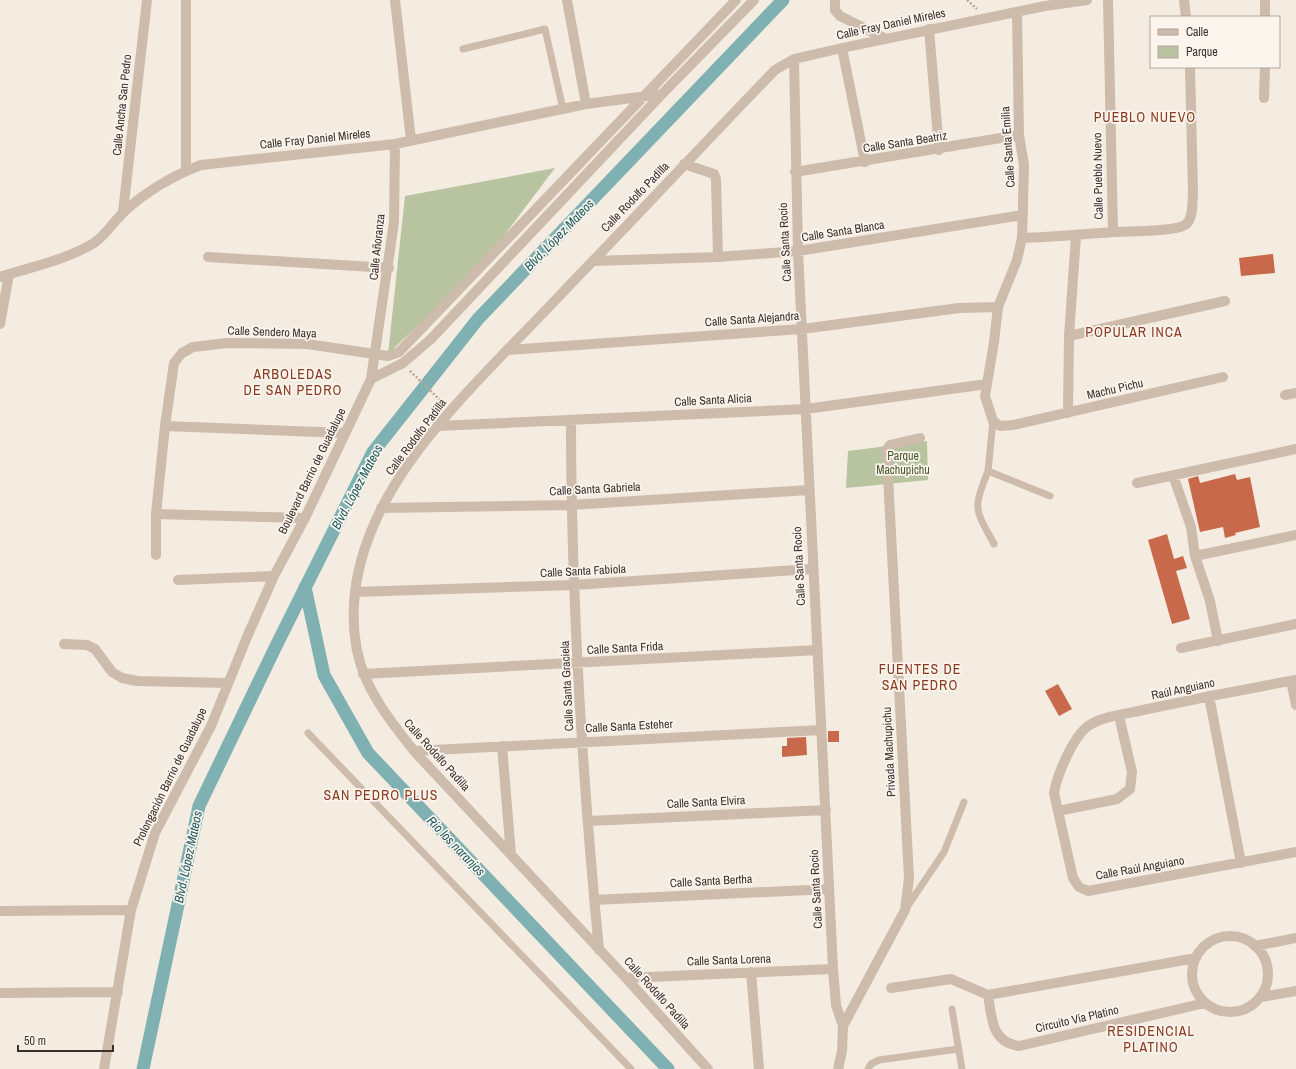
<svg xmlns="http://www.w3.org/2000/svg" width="1296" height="1069" font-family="'Archivo Narrow',sans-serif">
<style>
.green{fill:#b8c4a0}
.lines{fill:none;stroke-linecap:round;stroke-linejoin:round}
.canal{stroke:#7fb0b2;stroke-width:13}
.building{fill:#c8694b}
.path{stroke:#b9a596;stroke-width:2.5;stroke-dasharray:2 2;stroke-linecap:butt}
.lane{stroke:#cdbbac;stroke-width:7}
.street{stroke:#cdbbac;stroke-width:10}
.labels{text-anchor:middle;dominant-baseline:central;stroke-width:3.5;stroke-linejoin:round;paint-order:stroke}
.street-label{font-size:12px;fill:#3b302b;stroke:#fbf5ee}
.park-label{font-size:12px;fill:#4a5a2e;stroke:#fbf5ee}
.water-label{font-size:13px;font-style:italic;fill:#1f5a5e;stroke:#fbf5ee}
.quarter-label{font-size:14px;letter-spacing:1px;fill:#8c3b22;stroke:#fbf5ee}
</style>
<rect width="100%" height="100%" fill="#f4ebe1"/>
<path class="green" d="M555 168 484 262 388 354 405 196Z
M927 441 928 480 846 488 848 451Z"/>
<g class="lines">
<path class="canal" d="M305 587 324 675 368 753 668 1069
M143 1069 199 806 276 646 373 452 478 319 783 0"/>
</g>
<path class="building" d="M1273 254 1275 273 1241 276 1239 258Z
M1235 474 1237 480 1250 477 1260 527 1235 533 1236 535 1225 538 1223 527 1200 532 1188 479 1198 476 1200 483Z
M1167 534 1174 559 1183 556 1187 568 1176 571 1190 619 1172 624 1148 540Z
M1058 684 1072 709 1059 716 1045 691Z
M828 731H839V742H828Z
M806 737 807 755 782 757V746H787V738Z"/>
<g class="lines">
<path class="path" d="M967 0 977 9
M410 371 444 404"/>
<path class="lane" d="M463 49 545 29 563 109
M993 421 988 471 1050 496
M988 471C973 510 974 507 994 544
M308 733 631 1069
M907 907 944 852 964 802
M952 1009 962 1069
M868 1069 871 1064 879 1060 958 1049"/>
<path class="street" d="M186 0V171
M395 0 411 140
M567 0 586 104
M835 0V10L840 16 884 38
M1108 0 1113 232
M1184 0 1186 17
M1017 12 1019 135 1024 165 1022 238 1017 260 998 307 994 342 985 396 993 421 1000 426 1013 425 1223 377
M1265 17V0
M929 29 939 150
M842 48 865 162
M794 59 798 251 833 969 836 1005 843 1026 842 1051 838 1069
M1264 98 1265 67
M684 164 714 174 716 179 718 257
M795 172 1019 135
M123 212 147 0
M1022 238C1053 237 1083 234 1114 232 1129 231 1173 232 1185 225 1194 219 1192 202 1193 193L1190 67
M208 257 389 268
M593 261 718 257 798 251 1023 215
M0 277C31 267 66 260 94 243 106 235 113 222 124 212 145 192 174 175 201 165L395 144 586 104 662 94
M0 324 9 274
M1069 336 1225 301
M507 350 802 329 959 308 998 307
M371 379 403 363 431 339 662 94 754 0
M1285 395 1296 393
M1068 413 1069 336 1076 236
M571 420C571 597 582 774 599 950
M165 426 345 433
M438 426 806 409 987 384
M1173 475 1191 527 1195 556 1210 601 1218 641
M1137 483 1296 449
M381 508 571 505 809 490
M156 514 305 518
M156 555V514L165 426 174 363 182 353 193 347 227 343 307 344 388 356 399 352 736 0
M1195 556 1296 535
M178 580 274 576
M355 592 574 585 812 569
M64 644 87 645 95 649 112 672 122 678 137 681 228 683
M1181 648 1296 624
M363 674 818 650
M1296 680C1245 689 1194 699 1143 710 1126 714 1102 716 1088 726 1073 737 1057 775 1054 793L1073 878 1079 887 1088 891 1296 852
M1291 681 1296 705
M1209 696 1241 863
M502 746 511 855
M414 751 821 730
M1058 811 1117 799 1130 789 1132 772 1119 716
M589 821 826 810
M594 900 829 889
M0 911 131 910
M1192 974a38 38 0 1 1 76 0a38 38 0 1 1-76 0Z
M1255 946 1296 938
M751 972 759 1069
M626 978 833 969
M891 988 951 979 988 995 1196 958
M0 993 118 992
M988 995C992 1018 991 1042 1019 1046L1205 1003
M1261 997 1296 991
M843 1026 905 910 909 878 887 457V449L890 445 920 438
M104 1069 131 910 155 833 211 726 247 637 274 576 305 518 371 379 394 222 395 144
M708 1069 626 978 414 751C372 698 347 663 355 592 367 494 443 417 508 349 535 322 561 294 588 266 651 201 712 135 775 70L794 59 842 48 1045 6 1087 0"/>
</g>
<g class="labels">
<g class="street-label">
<text transform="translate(891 24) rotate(-12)">Calle Fray Daniel Mireles</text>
<text transform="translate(122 105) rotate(-84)">Calle Ancha San Pedro</text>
<text transform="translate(315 139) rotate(-6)">Calle Fray Daniel Mireles</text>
<text transform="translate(905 142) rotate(-9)">Calle Santa Beatriz</text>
<text transform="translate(1008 147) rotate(-94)">Calle Santa Emilia</text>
<text transform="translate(1098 176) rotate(-91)">Calle Pueblo Nuevo</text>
<text transform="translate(635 197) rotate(-46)">Calle Rodolfo Padilla</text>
<text transform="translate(843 231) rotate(-9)">Calle Santa Blanca</text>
<text transform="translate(785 242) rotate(-93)">Calle Santa Rocío</text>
<text transform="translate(377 247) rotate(-84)">Calle Añoranza</text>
<text transform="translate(752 319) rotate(-4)">Calle Santa Alejandra</text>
<text transform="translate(272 332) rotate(2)">Calle Sendero Maya</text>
<text transform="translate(1115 389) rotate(-13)">Machu Pichu</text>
<text transform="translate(713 400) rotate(-3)">Calle Santa Alicia</text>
<text transform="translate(416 437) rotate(-53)">Calle Rodolfo Padilla</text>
<text transform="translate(312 471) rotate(-64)">Boulevard Barrio de Guadalupe</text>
<text transform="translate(595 489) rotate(-3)">Calle Santa Gabriela</text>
<text transform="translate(799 566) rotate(-93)">Calle Santa Rocío</text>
<text transform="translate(583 571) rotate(-3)">Calle Santa Fabiola</text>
<text transform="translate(625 648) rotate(-3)">Calle Santa Frida</text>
<text transform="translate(567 686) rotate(-93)">Calle Santa Graciela</text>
<text transform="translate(1183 689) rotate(-12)">Raúl Anguiano</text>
<text transform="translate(629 726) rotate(-3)">Calle Santa Esteher</text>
<text transform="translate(889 752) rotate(-93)">Privada Machupichu</text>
<text transform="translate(437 755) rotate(48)">Calle Rodolfo Padilla</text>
<text transform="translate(170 777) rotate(-64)">Prolongación Barrio de Guadalupe</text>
<text transform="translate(706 802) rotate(-3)">Calle Santa Elvira</text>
<text transform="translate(1140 868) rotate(-10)">Calle Raúl Anguiano</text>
<text transform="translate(711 881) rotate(-3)">Calle Santa Bertha</text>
<text transform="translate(816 889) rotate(-93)">Calle Santa Rocío</text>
<text transform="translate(729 960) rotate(-2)">Calle Santa Lorena</text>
<text transform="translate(657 993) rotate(48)">Calle Rodolfo Padilla</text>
<text transform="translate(1077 1019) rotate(-13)">Circuito Vía Platino</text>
</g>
<g class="park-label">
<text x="903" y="456">Parque<tspan x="903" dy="14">Machupichu</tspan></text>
</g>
<g class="water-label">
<text transform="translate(559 235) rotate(-46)">Blvd. López Mateos</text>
<text transform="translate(357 487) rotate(-62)">Blvd. López Mateos</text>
<text transform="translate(456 846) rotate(46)">Rio los naranjos</text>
<text transform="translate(188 857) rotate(-78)">Blvd. López Mateos</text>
</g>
<g class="quarter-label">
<text x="1145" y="117">PUEBLO NUEVO</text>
<text x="1134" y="332">POPULAR INCA</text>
<text x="293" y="374">ARBOLEDAS<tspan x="293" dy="16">DE SAN PEDRO</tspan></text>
<text x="920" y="669">FUENTES DE<tspan x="920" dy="16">SAN PEDRO</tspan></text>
<text x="381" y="795">SAN PEDRO PLUS</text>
<text x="1151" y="1031">RESIDENCIAL<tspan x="1151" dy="16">PLATINO</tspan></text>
</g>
</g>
<rect x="1150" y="16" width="130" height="52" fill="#fbf5ee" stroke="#aea6a0"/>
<rect x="1158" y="29" width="20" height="6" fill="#cdbbac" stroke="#aea6a0"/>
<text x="1186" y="36" font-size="12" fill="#3b302b">Calle</text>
<rect x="1158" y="46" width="20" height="12" fill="#b8c4a0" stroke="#aea6a0"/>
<text x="1186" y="56" font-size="12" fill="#3b302b">Parque</text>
<path d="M18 1045v6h95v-6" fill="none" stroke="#3b302b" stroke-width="2"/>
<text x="24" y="1045" font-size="12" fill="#3b302b" stroke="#fbf5ee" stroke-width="3" paint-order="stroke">50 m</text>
</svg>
